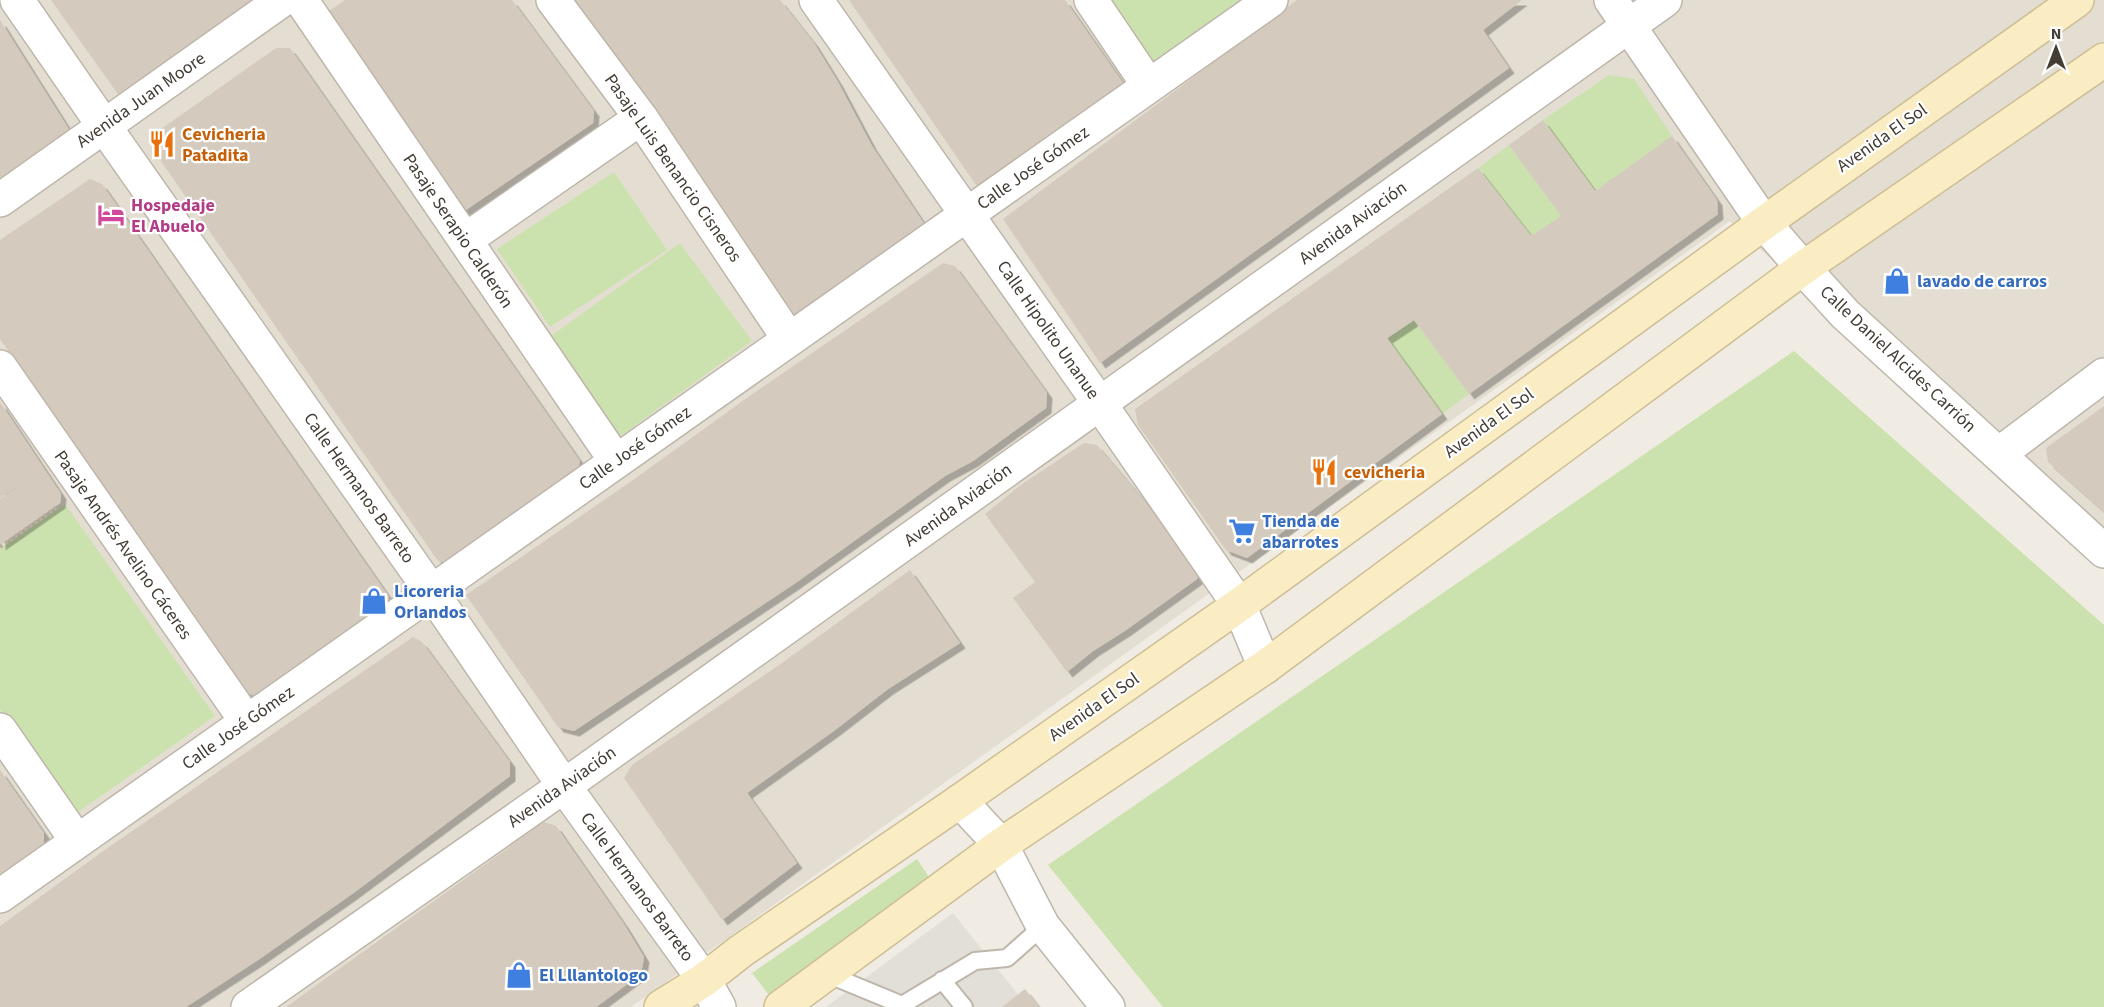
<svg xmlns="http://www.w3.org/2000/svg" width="2104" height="1007" font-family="'Source Sans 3',sans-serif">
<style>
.residential{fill:#e4ded2}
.industrial{fill:#e2ded8}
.green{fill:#cce2ae}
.building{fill:#d4cabd;filter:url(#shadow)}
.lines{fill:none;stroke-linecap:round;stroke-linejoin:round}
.service-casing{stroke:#beb6aa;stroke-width:20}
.minor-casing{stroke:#beb6aa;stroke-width:36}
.tertiary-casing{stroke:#beb6aa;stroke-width:36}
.secondary-casing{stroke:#cdbe96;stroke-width:36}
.path{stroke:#bbae99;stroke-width:4;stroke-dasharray:3 3;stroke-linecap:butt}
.service{stroke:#fff;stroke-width:16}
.minor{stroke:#fff;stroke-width:33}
.tertiary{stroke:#fff;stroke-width:33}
.secondary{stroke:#faecc3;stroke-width:33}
.labels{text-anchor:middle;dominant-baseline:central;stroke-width:4.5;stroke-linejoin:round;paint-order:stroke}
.street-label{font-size:18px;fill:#423c34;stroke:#fff}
.food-label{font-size:18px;font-weight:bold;fill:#c56008;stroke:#fff;text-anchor:start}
.hotel-label{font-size:18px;font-weight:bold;fill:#b23c85;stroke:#fff;text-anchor:start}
.shop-label{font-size:18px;font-weight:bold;fill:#366cbe;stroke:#fff;text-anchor:start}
</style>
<defs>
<filter id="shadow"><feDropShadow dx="5.5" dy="5.5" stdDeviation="0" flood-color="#0004"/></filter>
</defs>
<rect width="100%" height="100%" fill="#f0ece3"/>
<path class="residential" d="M0 0H2104V569L1730 221 631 1007H0Z"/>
<path class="industrial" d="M953 913 1028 1007H826Z"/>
<path class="green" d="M1107 0H1246L1149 64Z
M1609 75 1634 79 1672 136 1595 191 1543 120Z
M1509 145 1561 216 1531 236 1478 168Z
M614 172 667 250 550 327 497 249Z
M680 243 752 341 619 437 547 339Z
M1414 320 1469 394 1442 414 1387 339Z
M1794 351 2104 625V1007H1163L1048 865Z
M65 504 215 716 74 815 0 709V549Z
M917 859 933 883 769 995 752 973Z"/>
<path class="building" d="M51 0H263L122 100Z
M345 0H512L594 111 593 123 457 216 319 18Z
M567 0H780L814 43 838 82 872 146 927 228 792 323Z
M849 0H1065L1123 83 1088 116 980 191Z
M1297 0H1522L1483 30 1509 68 1100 363 1003 219Z
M0 20 70 131 0 181Z
M276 48H290L580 461 577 472 452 563 438 561 154 151 157 132Z
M1543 120 1595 191 1672 136 1717 200 1718 214 1469 394 1414 320 1387 338 1442 414 1247 558 1226 550 1138 425 1135 409 1478 168 1531 236 1561 216 1509 145Z
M90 179 102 184 389 597V606L257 697 245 692 0 339V240Z
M943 263 955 266 1047 393 1046 408 973 461 945 476 794 584 574 731 558 727 466 595 633 480 751 395Z
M0 402 61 494 60 503 0 545V499L23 483 0 498Z
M2104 406V512L2048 462 2046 448Z
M1084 443 1097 445 1199 566 1197 579 1126 630 1093 651 1067 672 1013 598 1035 582 985 514 1022 484Z
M910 570 960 643 888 689 835 730 747 793 797 863 722 920 624 778 632 765 782 663Z
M413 637 422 642 510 762V776L352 894 258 960 186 1007H0V926L99 854Z
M0 770 44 833V847L0 878Z
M544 822 556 826 624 924 644 957 641 974 596 1007H286Z
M1025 989 1039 1007H1002Z"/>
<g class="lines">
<defs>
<path id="service" d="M827 974 902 1005 975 961 1007 958 1043 926
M942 980 964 1007"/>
<path id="minor" d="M17 0 104 126 431 591 564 786 704 980 719 1007
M301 0 616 461
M553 0 641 118 789 339
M816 0 1100 404 1239 605 1265 667
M1091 0 1149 86
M465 240 641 118
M0 367 247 722
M1999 454 2104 375
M0 730 77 841
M960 801 1001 845 1043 926 1108 1007
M0 896 1271 0
M248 1007 564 786 1665 0"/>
<path id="tertiary" d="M1611 0 1764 223 1803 268 1845 314 2104 551
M0 200 282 0"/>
<path id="secondary" d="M661 1007 704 980 741 951 960 801 1239 605 1764 223 2077 0
M781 1007 1001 845 1265 667 1803 268 2104 60"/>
</defs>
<use href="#service" class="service-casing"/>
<use href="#minor" class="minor-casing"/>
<use href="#tertiary" class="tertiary-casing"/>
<use href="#secondary" class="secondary-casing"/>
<path class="path" d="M0 547 56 508"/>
<use href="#service" class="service"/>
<use href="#minor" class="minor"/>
<use href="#tertiary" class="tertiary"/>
<use href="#secondary" class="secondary"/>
</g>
<defs>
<symbol id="restaurant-bare" viewBox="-9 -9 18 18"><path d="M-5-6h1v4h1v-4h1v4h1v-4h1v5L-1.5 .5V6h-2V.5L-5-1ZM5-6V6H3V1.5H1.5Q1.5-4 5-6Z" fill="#e8710a" stroke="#fff" stroke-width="2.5" paint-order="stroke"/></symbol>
<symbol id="hotel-bare" viewBox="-9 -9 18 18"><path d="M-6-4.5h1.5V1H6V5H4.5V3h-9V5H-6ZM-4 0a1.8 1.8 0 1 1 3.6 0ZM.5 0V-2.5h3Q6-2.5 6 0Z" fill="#d1479c" stroke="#fff" stroke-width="2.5" paint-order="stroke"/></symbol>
<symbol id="shop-bare" viewBox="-9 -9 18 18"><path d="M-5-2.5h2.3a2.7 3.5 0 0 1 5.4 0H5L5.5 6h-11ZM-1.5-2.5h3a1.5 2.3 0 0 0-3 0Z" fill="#3f7fe0" stroke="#fff" stroke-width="2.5" paint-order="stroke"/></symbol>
<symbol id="supermarket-bare" viewBox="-9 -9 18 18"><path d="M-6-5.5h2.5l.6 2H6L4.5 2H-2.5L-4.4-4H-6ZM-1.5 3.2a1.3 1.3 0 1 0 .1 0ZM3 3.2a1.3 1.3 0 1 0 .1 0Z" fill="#3f7fe0" stroke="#fff" stroke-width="2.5" paint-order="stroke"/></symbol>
</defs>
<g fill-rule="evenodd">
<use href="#restaurant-bare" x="143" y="125" width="38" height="38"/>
<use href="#hotel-bare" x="92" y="196" width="38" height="38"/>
<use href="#shop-bare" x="1878" y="262" width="38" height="38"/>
<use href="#restaurant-bare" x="1305" y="453" width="38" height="38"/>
<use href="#supermarket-bare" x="1223" y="512" width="38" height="38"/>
<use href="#shop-bare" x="355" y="582" width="38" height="38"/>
<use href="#shop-bare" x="500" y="956" width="38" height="38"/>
</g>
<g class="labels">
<g class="street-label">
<text transform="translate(141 100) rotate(-35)">Avenida Juan Moore</text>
<text transform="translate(1882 138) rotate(-35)">Avenida El Sol</text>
<text transform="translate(673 168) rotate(55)">Pasaje Luis Benancio Cisneros</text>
<text transform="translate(1033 168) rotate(-35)">Calle José Gómez</text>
<text transform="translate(1353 223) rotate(-36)">Avenida Aviación</text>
<text transform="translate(458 231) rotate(56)">Pasaje Serapio Calderón</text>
<text transform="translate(1048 330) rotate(55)">Calle Hipolito Unanue</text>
<text transform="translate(1898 359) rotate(43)">Calle Daniel Alcides Carrión</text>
<text transform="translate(1489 423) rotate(-36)">Avenida El Sol</text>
<text transform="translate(635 448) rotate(-35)">Calle José Gómez</text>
<text transform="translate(359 488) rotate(55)">Calle Hermanos Barreto</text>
<text transform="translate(958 505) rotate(-36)">Avenida Aviación</text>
<text transform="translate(123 545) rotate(55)">Pasaje Andrés Avelino Cáceres</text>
<text transform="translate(1094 707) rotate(-35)">Avenida El Sol</text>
<text transform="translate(238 728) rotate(-35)">Calle José Gómez</text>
<text transform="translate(562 787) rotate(-35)">Avenida Aviación</text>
<text transform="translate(637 887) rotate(54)">Calle Hermanos Barreto</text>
</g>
<g class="food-label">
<text x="182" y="134">Cevicheria<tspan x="182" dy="21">Patadita</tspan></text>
<text x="1344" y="472">cevicheria</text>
</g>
<g class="hotel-label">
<text x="131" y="205">Hospedaje<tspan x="131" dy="21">El Abuelo</tspan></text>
</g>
<g class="shop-label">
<text x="1917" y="281">lavado de carros</text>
<text x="1262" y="521">Tienda de<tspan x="1262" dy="21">abarrotes</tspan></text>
<text x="394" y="591">Licoreria<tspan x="394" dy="21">Orlandos</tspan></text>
<text x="539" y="975">El Lllantologo</text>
</g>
</g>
<g transform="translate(2056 48)" stroke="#ffffff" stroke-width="4.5" paint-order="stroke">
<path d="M0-4.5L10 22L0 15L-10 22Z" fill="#423c34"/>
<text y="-9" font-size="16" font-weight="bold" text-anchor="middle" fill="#423c34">N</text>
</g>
</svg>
